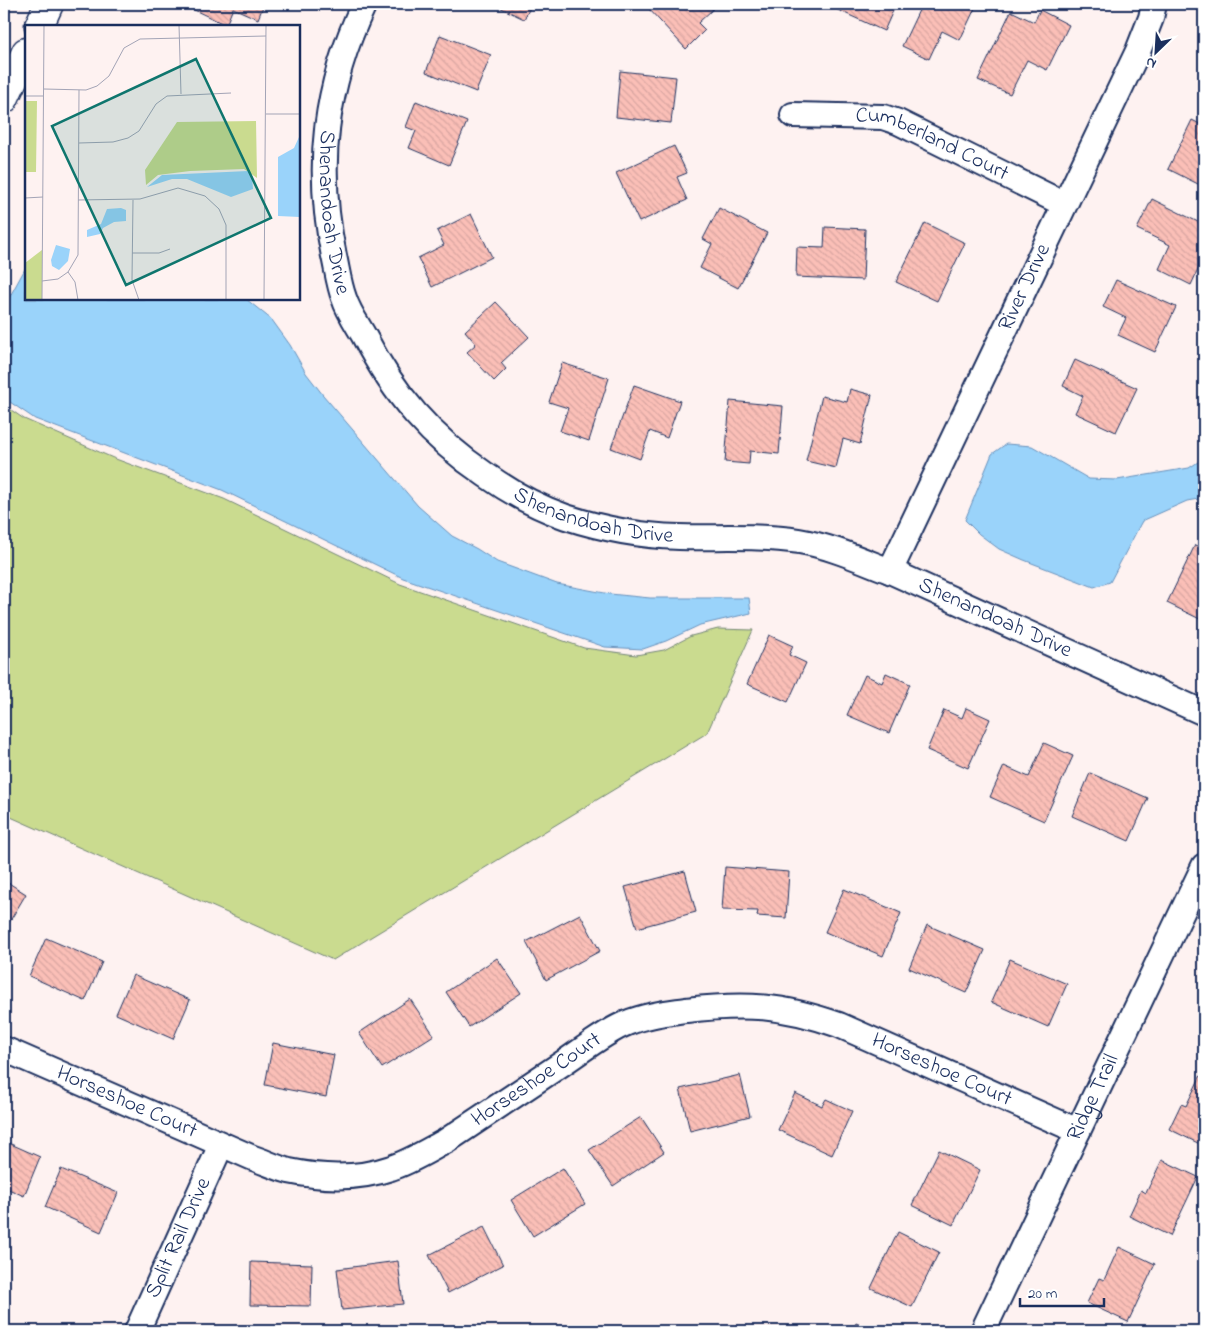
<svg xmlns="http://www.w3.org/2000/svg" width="1208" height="1335" font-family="'Indie Flower',sans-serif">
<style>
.grass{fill:#cadb8f;stroke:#728576}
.water{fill:#9ad3fa;stroke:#6791bc}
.building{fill:url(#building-back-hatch);stroke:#1b2f5e}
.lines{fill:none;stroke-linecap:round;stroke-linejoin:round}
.minor-casing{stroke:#1b2f5e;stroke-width:28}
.secondary-casing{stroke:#1b2f5e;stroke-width:31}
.minor{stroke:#fff;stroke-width:24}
.secondary{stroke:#fff;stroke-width:28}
.labels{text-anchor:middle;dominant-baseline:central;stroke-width:4.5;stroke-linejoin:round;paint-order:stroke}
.street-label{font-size:22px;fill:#1b2f5e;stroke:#fff}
.inset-road{fill:none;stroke:#a3a4b6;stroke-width:1}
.view{fill:#0f766e;fill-opacity:0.15;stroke:#0f766e;stroke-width:2.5}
.inset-edge{fill:none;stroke:#1b2f5e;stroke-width:2.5}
</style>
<defs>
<pattern id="building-back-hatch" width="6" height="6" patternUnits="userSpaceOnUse" patternTransform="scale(1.25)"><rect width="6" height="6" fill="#fbbfb7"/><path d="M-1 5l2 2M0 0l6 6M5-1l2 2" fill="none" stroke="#d7a4a0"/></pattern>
</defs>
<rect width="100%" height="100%" fill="#fef2f1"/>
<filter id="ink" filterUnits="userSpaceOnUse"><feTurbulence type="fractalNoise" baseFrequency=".02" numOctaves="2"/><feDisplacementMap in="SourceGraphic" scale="10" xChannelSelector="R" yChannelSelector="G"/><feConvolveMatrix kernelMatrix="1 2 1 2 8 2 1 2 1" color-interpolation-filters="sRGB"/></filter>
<g filter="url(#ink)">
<path class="grass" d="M4 405 24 419 113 458 224 499 400 584 584 648 636 655 664 650 691 636 718 629 753 630 707 733 333 960 4 814Z"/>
<path class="water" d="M26 267V299H246L272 320 290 345 306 373 323 395 418 506 452 536 477 549 497 562 557 584 610 594 650 598H749L751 613 700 625 666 641 643 649 605 647 403 578 222 490 35 419 4 398V307Z
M1006 444 1032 446 1089 479 1117 480 1189 468 1204 458V498L1187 501 1142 521 1110 582 1094 587 1024 560 999 549 979 534 965 520 992 454Z"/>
<path class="building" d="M192 4H264L258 19 233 8 226 25 190 8Z
M493 4H532L524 19Z
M653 4H707L713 9 698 23 705 30 686 49 648 8Z
M828 4H896L884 31 827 5Z
M922 4H977L960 40 942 31 929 59 902 46Z
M1040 10 1069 25 1047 70 1027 60 1010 94 978 80 1011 11 1034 22Z
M440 35 491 55 476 92 426 72Z
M620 71 676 77 671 123 616 117Z
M416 101 467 122 449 165 409 148 416 131 406 127Z
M1192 120 1204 126V187L1168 169Z
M674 146 687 173 677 177 687 200 639 222 616 173Z
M1152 199 1204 225V257L1191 285 1159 269 1170 245 1137 229Z
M719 208 767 233 738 288 700 268 712 244 703 239Z
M471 214 492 257 432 287 418 258 444 245 437 231Z
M925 223 965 243 937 301 896 282Z
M825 227 865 229 863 280 796 277 797 247 824 248Z
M1116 280 1176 307 1155 352 1118 335 1126 318 1103 307Z
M496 302 529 337 501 363 506 369 494 381 467 352 476 344 465 331Z
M1075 360 1137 388 1116 432 1075 413 1083 396 1063 386Z
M562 363 609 378 589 441 560 431 568 408 549 402Z
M634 385 680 401 667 438 650 431 640 459 611 448Z
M850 389 872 395 860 444 843 439 836 468 806 461 822 396 847 402Z
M730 401 783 406 779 454 750 451 749 464 725 462Z
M1195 545 1204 549V621L1167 603Z
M769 635 793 646 789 655 806 663 788 702 747 684Z
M886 673 910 684 889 733 847 715 865 675 882 683Z
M966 708 990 719 968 768 927 750 944 710 962 718Z
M1044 743 1073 756 1044 821 990 797 1004 766 1029 777Z
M1090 773 1148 798 1129 841 1072 816Z
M725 867 789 872 786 918 757 916 758 911 722 910Z
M685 871 696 912 637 928 625 887Z
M4 880 26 894 4 931Z
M844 889 901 913 883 956 825 932Z
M580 914 600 951 546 980 526 942Z
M927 925 985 950 966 993 909 968Z
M46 938 102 962 85 1001 29 976Z
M497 958 521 993 469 1027 446 992Z
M1010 959 1067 984 1048 1027 991 1002Z
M133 975 190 1000 173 1039 116 1014Z
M410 999 434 1035 382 1068 359 1033Z
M273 1043 334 1055 326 1097 265 1085Z
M1202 1073 1204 1074V1146L1169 1129 1181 1104 1186 1106Z
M740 1075 750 1116 690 1131 680 1089Z
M795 1093 822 1106 826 1099 852 1111 832 1155 778 1130Z
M641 1117 664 1152 613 1186 589 1150Z
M4 1141 40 1157 24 1196 4 1187Z
M939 1150 980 1170 953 1225 912 1205Z
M1162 1160 1198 1177 1170 1236 1129 1216 1141 1190 1146 1193Z
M563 1168 585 1204 533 1236 511 1200Z
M61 1169 118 1193 101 1232 45 1207Z
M484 1227 503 1265 448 1293 429 1255Z
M898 1232 939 1252 912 1307 871 1288Z
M1119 1247 1155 1264 1128 1322 1087 1303 1099 1278 1104 1280Z
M398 1261 403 1304 342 1310 337 1269Z
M251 1262 312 1264 311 1306 250 1305Z
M856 1323 874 1331H852Z"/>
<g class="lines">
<defs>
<g id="minor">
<path id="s1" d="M364 4C325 86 315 166 334 256 337 269 339 285 344 298 348 311 357 324 364 336 395 396 430 437 486 475 510 492 537 507 566 517 603 529 641 536 679 537 719 538 759 535 799 541 830 546 861 560 890 571L1204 713"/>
<path id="s2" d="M793 115 883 117 898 122 1064 204"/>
<path id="s3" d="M890 571 1138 51 1151 18 1154 4"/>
<path id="s4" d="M4 1049 253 1158C265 1162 277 1168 289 1171 322 1178 359 1179 391 1168 410 1162 429 1150 446 1141 485 1115 524 1089 563 1063 581 1051 608 1030 627 1023 646 1015 666 1013 686 1010 746 1003 782 1005 839 1025L1078 1131"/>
<path id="s5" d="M137 1331 221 1145"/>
<path id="s6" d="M983 1331 1204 866"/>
</g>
<path id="secondary" d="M39 26 49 4
M4 99 26 52"/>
</defs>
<use href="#minor" class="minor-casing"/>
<use href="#secondary" class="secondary-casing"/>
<use href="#minor" class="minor"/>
<use href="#secondary" class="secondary"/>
</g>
</g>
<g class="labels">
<g class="street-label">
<text stroke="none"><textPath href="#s2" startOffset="145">Cumberland Court</textPath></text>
<text stroke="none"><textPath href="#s1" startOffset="215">Shenandoah Drive</textPath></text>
<text stroke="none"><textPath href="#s3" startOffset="314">River Drive</textPath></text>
<text stroke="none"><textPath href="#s1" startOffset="649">Shenandoah Drive</textPath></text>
<text stroke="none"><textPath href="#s1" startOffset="1069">Shenandoah Drive</textPath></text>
<text stroke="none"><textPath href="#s4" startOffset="1019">Horseshoe Court</textPath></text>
<text stroke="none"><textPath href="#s4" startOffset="584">Horseshoe Court</textPath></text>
<text stroke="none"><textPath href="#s6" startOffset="258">Ridge Trail</textPath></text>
<text stroke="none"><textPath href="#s4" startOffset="134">Horseshoe Court</textPath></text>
<text stroke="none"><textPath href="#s5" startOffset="102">Split Rail Drive</textPath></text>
</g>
</g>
<g transform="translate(25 25)">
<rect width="275" height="275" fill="#fef2f1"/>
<path d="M0 76H12L11 147H0ZM231 96 232 153 219 144 165 146 133 150 121 160 120 145 152 97Z" fill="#cadb8f"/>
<path d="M17 225V275H0V238Z" fill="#cadb8f"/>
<path d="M274 112 275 192 253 191V132L269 123ZM223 146 227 151 228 164 206 172 162 154H147L122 162 137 150ZM96 183 101 185V196L89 197 78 203 75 209 62 212V205L76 199 82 184ZM31 220 45 224 43 236 34 245 27 241 26 235Z" fill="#9ad3fa"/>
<path class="inset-road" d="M154 0 156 69M19 64 61 65 72 61 84 51 99 23 115 14 241 11M0 71H19M241 89H275M54 118 88 117 103 113 114 106 131 79 142 71 206 68M0 173 18 172M53 175 115 174 153 163 180 171 194 184 201 200V275M108 175 107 255 114 275M107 228H134L145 224M43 247 50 257 53 275M17 256 33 254 43 247 53 230 54 65M17 275 19 0M239 275 241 0"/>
<path class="view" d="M171 34 246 193 101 260 27 101Z"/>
<rect width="275" height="275" class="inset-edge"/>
</g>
<rect width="1208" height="1335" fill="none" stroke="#fff" stroke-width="20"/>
<rect x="10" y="10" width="1188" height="1315" fill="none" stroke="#1b2f5e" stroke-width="2" filter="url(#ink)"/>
<g transform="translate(1156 52) rotate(205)" stroke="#ffffff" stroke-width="4" paint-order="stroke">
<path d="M0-4L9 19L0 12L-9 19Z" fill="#1b2f5e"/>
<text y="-8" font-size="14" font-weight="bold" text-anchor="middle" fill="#1b2f5e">N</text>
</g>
<path d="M1020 1298v8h84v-8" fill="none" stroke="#1b2f5e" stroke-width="2.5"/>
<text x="1028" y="1298" font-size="15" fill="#1b2f5e" stroke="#ffffff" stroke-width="4" paint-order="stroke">20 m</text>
</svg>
